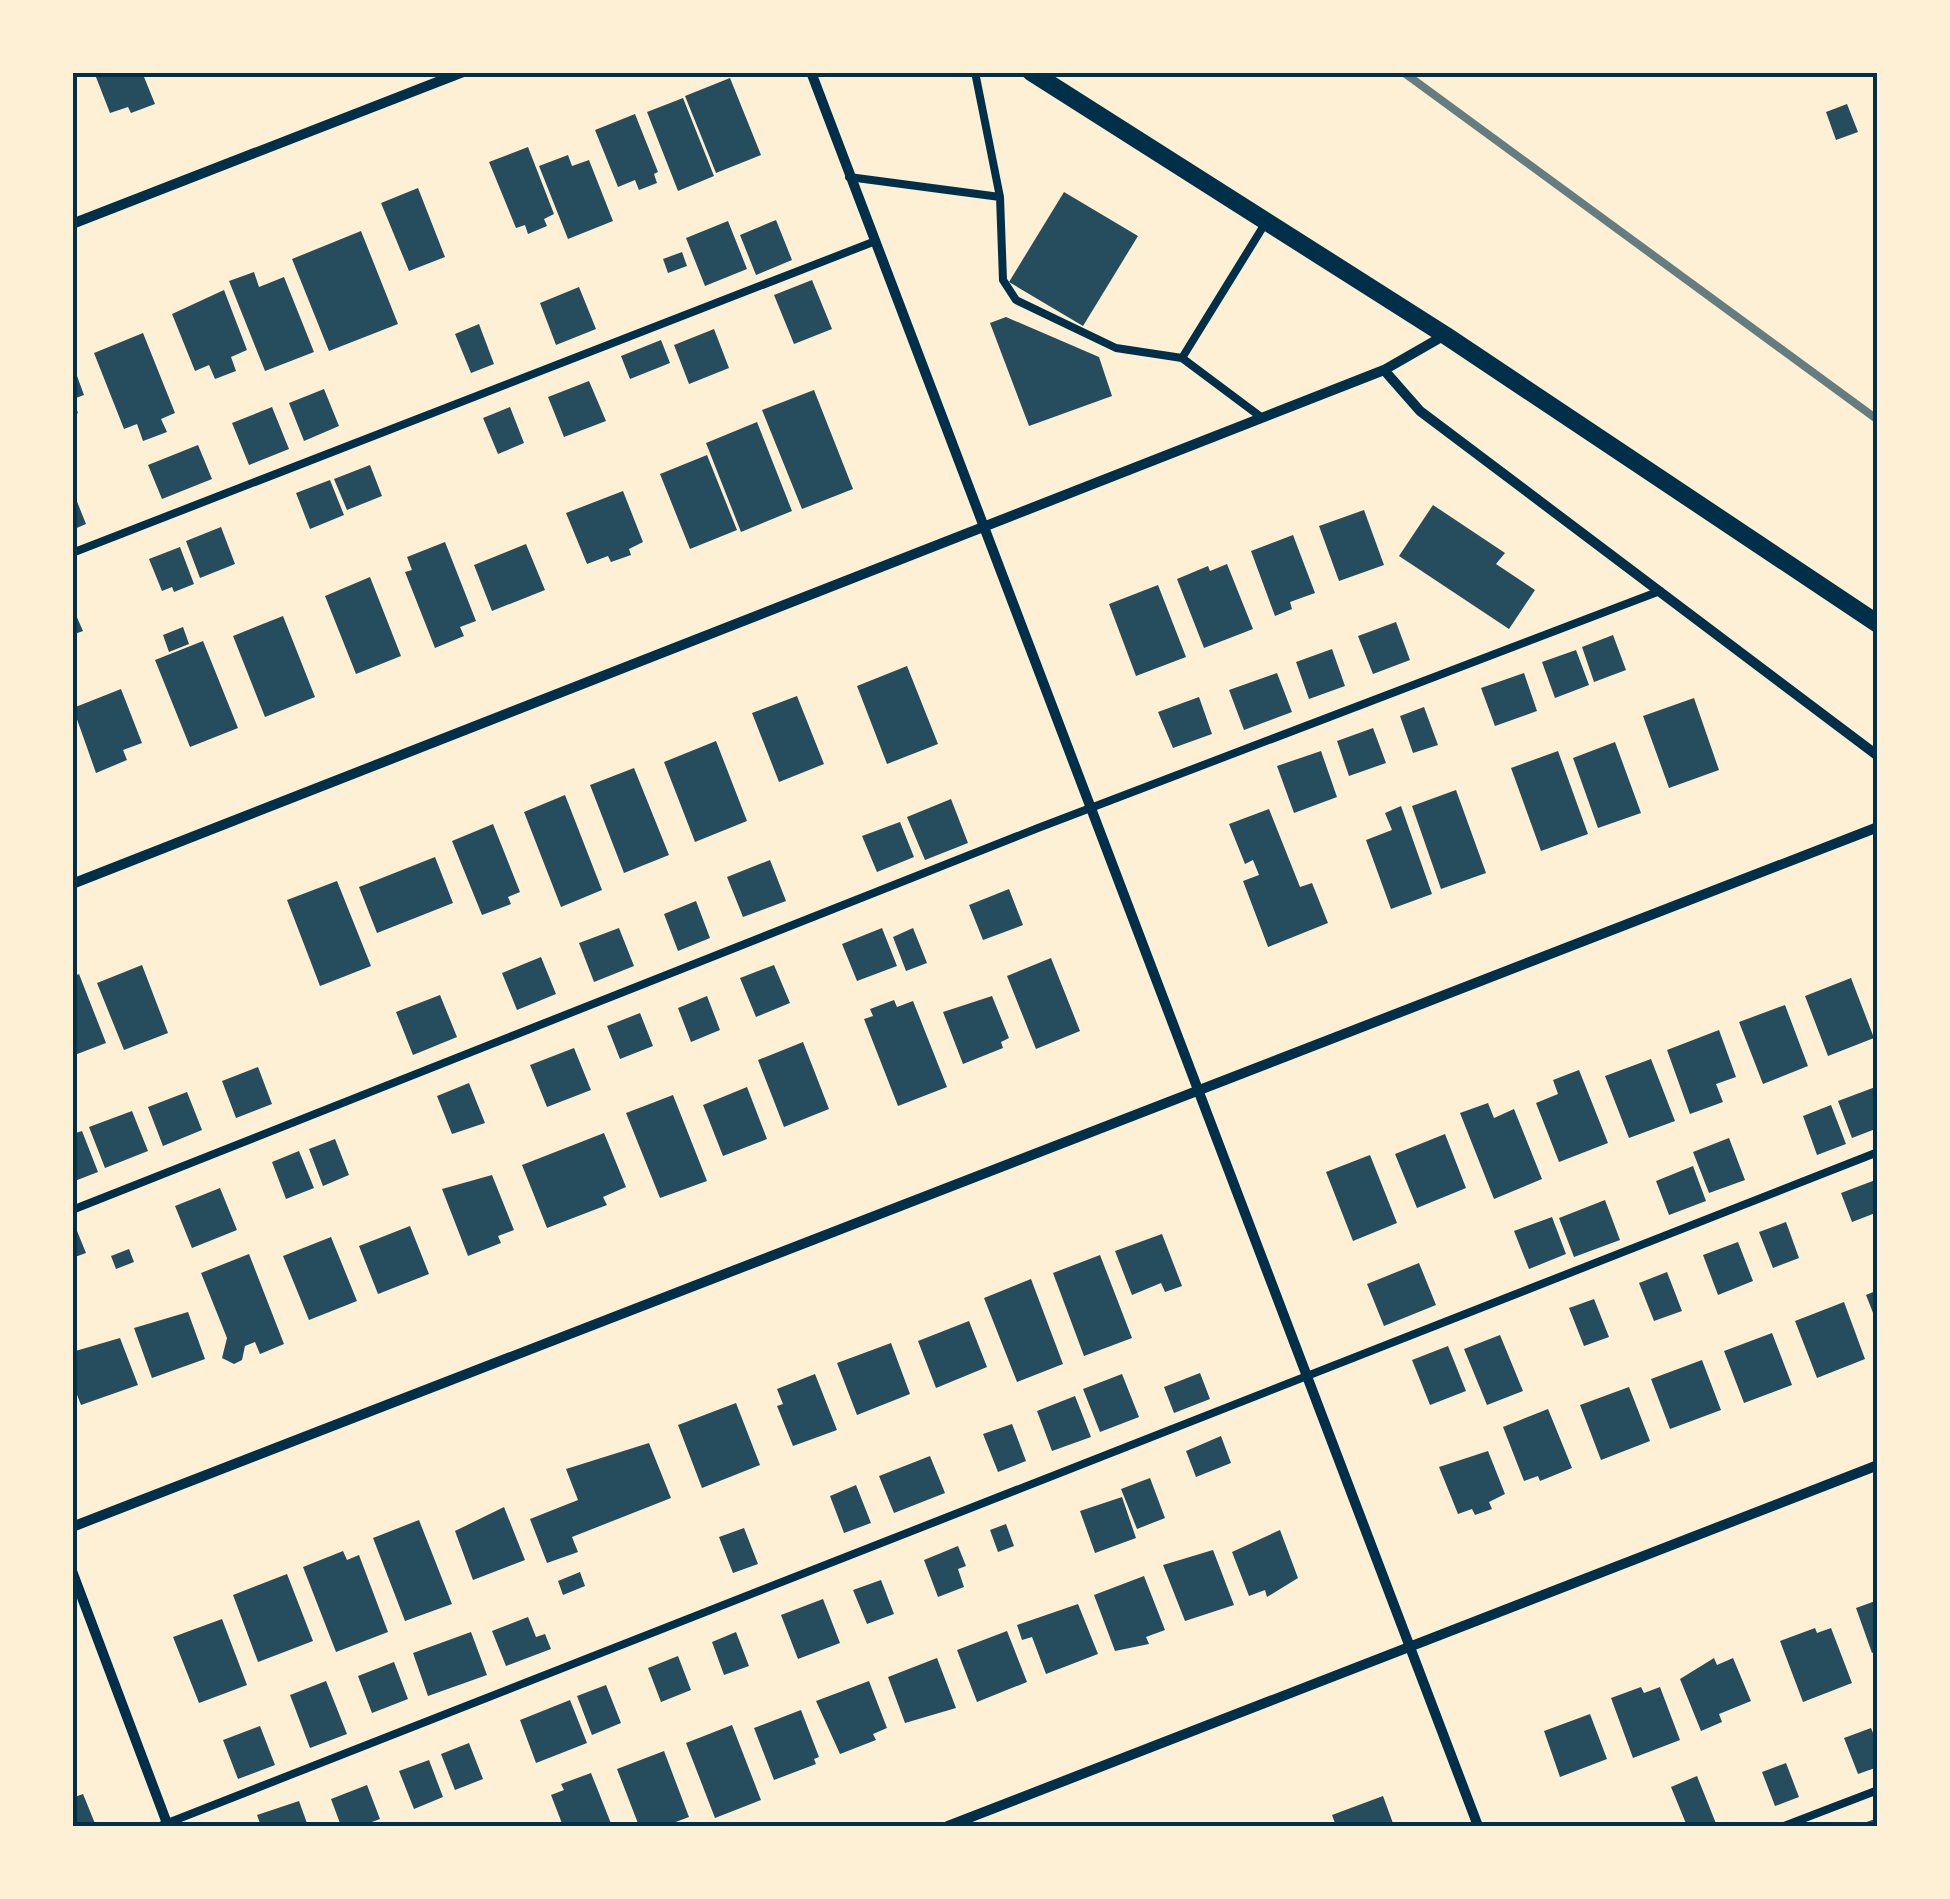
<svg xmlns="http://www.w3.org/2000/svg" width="1950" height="1899" font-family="'Fira Sans Condensed',sans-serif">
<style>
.building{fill:#264d5e}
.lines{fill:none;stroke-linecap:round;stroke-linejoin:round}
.service{stroke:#003049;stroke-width:8}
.minor{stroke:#003049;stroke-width:10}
.tertiary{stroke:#003049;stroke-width:18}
.rail{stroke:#657d81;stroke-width:8}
.neatline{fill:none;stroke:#003049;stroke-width:4}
</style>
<rect width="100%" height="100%" fill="#fdf0d5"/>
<path class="building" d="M94 72H142L155 104 131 113 128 107 110 113Z
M730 78 761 155 716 173 685 96Z
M683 98 714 176 678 191 647 112Z
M1847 104 1858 132 1836 140 1826 112Z
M635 114 658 172 654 174 657 183 639 190 635 180 618 187 595 130Z
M528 147 554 214 544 219 547 226 528 234 525 225 516 228 489 162Z
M568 155 572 166 589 160 613 221 568 239 539 166Z
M418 188 445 257 409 271 381 203Z
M1064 192 1138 236 1083 326 1009 282Z
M776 220 792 260 756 275 740 235Z
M728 221 747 269 705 286 686 238Z
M361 231 398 324 329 351 292 259Z
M682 252 687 266 668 273 663 259Z
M254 272 259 287 284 277 314 352 265 371 229 281Z
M812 280 832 329 794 344 774 295Z
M579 287 596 329 556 345 540 303Z
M224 290 247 350 231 357 236 371 215 379 209 365 195 371 172 314Z
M1006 317 1099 357 1112 396 1029 426 990 323Z
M479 324 494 364 471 373 455 334Z
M714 329 729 368 689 384 674 345Z
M143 333 175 413 161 419 167 432 143 441 137 424 124 429 94 353Z
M661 340 670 363 630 379 621 356Z
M73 365 84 395 73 399 78 413 72 416Z
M589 381 606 421 564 437 548 397Z
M324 389 339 426 304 441 289 403Z
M814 390 853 489 802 509 762 410Z
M272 407 289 449 249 465 232 423Z
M510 407 524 443 498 454 483 418Z
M757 422 792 511 741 532 706 443Z
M198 445 212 479 162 499 148 465Z
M707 455 737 530 690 549 660 474Z
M370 465 382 496 347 510 334 479Z
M330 480 344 515 310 529 296 493Z
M72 489 86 524 72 530Z
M623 491 643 542 629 549 631 555 611 562 608 556 587 564 566 513Z
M1433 505 1505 553 1496 564 1535 590 1509 629 1399 556Z
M1364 510 1384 565 1339 581 1319 526Z
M221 527 235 564 200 578 186 541Z
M1293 535 1315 593 1290 602 1292 609 1275 616 1251 551Z
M445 542 476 621 460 627 464 636 435 648 405 572 412 570 407 557Z
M526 544 545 590 492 611 474 565Z
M180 547 194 584 174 592 172 587 162 591 149 559Z
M1227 564 1253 629 1204 648 1177 579 1208 566 1210 571Z
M370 577 401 656 356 674 325 596Z
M1158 585 1186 657 1136 676 1109 604Z
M72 606 83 631 72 635Z
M283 616 315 697 265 717 233 636Z
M1396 622 1410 660 1373 674 1358 636Z
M183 627 189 644 169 652 163 635Z
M1613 635 1626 670 1594 682 1582 647Z
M203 641 238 728 190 747 155 660Z
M1332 649 1345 686 1309 699 1296 662Z
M1576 650 1589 685 1555 698 1542 662Z
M907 666 938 744 887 764 857 686Z
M1277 673 1292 712 1244 730 1229 690Z
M1524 673 1537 711 1495 726 1481 688Z
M121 689 142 743 123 750 127 760 96 773 73 708Z
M797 696 824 764 779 782 752 713Z
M1199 697 1212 734 1173 748 1158 712Z
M1694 698 1719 770 1669 788 1643 716Z
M1424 707 1438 745 1413 753 1400 716Z
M1373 728 1386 763 1349 776 1337 741Z
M716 741 747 821 695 842 664 762Z
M1615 742 1641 813 1598 828 1573 758Z
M1321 751 1337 797 1294 813 1277 766Z
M1558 751 1588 834 1541 851 1511 768Z
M634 768 669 855 624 873 590 785Z
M1456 790 1486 873 1441 889 1412 806Z
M565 795 602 890 561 907 524 812Z
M951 799 968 843 925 860 907 817Z
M1401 806 1432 894 1391 909 1366 840 1392 830 1385 813Z
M1269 809 1300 887 1312 883 1328 923 1268 947 1243 881 1259 875 1253 860 1245 864 1229 824Z
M900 822 914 857 877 872 862 836Z
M493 824 520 892 508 897 511 904 482 915 452 841Z
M435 857 453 903 377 933 359 887Z
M770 860 786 901 743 917 727 877Z
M337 881 371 966 320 986 287 900Z
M1009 889 1023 925 983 940 969 905Z
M696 901 710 938 678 951 664 914Z
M619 928 634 966 594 982 579 943Z
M882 928 897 966 857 981 842 944Z
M913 928 927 963 906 971 893 937Z
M541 957 556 994 517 1010 502 973Z
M1051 958 1080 1031 1036 1049 1007 976Z
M142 965 168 1033 124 1050 97 983Z
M774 965 790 1003 756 1017 740 978Z
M79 974 106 1043 72 1056V977Z
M1851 978 1874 1038 1828 1056 1805 996Z
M440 995 457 1037 413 1055 396 1012Z
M707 996 720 1030 691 1042 678 1008Z
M992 996 1009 1038 1001 1042 1003 1048 963 1064 943 1012Z
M894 1000 897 1007 913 1001 947 1087 898 1106 864 1019 873 1016 870 1009Z
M1785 1005 1808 1066 1763 1084 1739 1022Z
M640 1013 653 1046 620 1059 607 1026Z
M1719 1030 1736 1077 1716 1084 1723 1102 1690 1114 1667 1050Z
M803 1042 829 1109 784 1127 758 1060Z
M574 1048 591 1090 547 1107 530 1065Z
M1651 1059 1675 1121 1629 1138 1605 1076Z
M258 1067 272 1104 236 1118 222 1081Z
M1579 1070 1608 1143 1559 1162 1536 1103 1558 1094 1553 1080Z
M469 1083 485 1123 452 1134 437 1096Z
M1878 1086V1128L1852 1138 1838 1101Z
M747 1087 767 1139 723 1156 703 1105Z
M187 1092 202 1130 163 1146 148 1107Z
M673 1095 707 1181 660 1198 626 1113Z
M1488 1103 1494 1118 1514 1109 1542 1179 1494 1199 1460 1113Z
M1831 1105 1846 1144 1817 1155 1803 1116Z
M132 1111 148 1151 105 1168 89 1127Z
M82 1131 98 1172 72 1182V1134Z
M604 1133 626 1187 603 1197 607 1205 547 1228 522 1165Z
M1445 1134 1466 1188 1417 1208 1395 1154Z
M1729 1138 1745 1180 1709 1193 1693 1152Z
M335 1139 349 1175 323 1186 309 1149Z
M299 1151 314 1188 286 1199 272 1162Z
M1370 1155 1397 1223 1353 1241 1326 1172Z
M1693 1166 1706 1201 1669 1215 1656 1181Z
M492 1175 514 1230 498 1236 501 1243 468 1256 442 1189Z
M1878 1179V1212L1852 1222 1841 1193Z
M220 1188 237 1230 192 1248 175 1206Z
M1605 1200 1620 1240 1574 1257 1559 1218Z
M1552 1217 1566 1254 1529 1269 1514 1231Z
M1786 1222 1799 1258 1773 1268 1759 1232Z
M75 1226 86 1253 72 1258V1227Z
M410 1226 429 1274 378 1294 359 1246Z
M1162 1234 1182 1286 1165 1292 1161 1283 1132 1295 1115 1251Z
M331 1237 357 1301 309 1320 283 1256Z
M1738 1242 1753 1281 1718 1295 1703 1255Z
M129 1249 134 1262 116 1269 111 1256Z
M249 1254 284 1344 260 1354 255 1342 245 1346 242 1360 234 1364 222 1358 227 1338 201 1273Z
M1100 1255 1132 1338 1084 1356 1053 1273Z
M1419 1263 1436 1305 1384 1326 1367 1284Z
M1667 1272 1682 1311 1654 1321 1639 1283Z
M1031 1279 1063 1364 1017 1382 984 1298Z
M1878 1290V1323H1877L1866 1295Z
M1594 1299 1609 1337 1584 1346 1569 1308Z
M1844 1302 1865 1359 1817 1378 1795 1321Z
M188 1312 205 1359 152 1378 134 1328Z
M969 1321 987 1367 936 1388 918 1341Z
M1772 1333 1792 1385 1744 1403 1724 1351Z
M1500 1335 1523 1391 1487 1405 1464 1349Z
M120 1338 138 1385 81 1405 72 1382V1352Z
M891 1343 910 1394 857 1415 837 1363Z
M1448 1346 1466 1391 1430 1405 1412 1360Z
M1702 1360 1721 1410 1670 1429 1651 1379Z
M1200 1373 1210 1399 1174 1413 1164 1387Z
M815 1374 837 1430 793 1446 777 1406 783 1404 777 1389Z
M1122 1374 1139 1417 1100 1432 1083 1389Z
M1629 1387 1650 1441 1601 1460 1580 1405Z
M1075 1396 1091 1437 1052 1451 1037 1411Z
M736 1403 760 1465 702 1488 678 1425Z
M1548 1409 1572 1468 1540 1481 1538 1476 1524 1481 1503 1427Z
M1012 1424 1026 1461 998 1472 983 1434Z
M1221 1436 1231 1463 1196 1477 1186 1451Z
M649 1443 671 1498 572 1537 578 1552 547 1563 530 1519 578 1500 566 1469Z
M1488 1451 1505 1494 1489 1502 1492 1509 1475 1515 1472 1509 1458 1514 1439 1467Z
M930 1456 945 1493 894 1513 879 1476Z
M1150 1478 1165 1518 1137 1529 1121 1489Z
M856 1485 871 1523 844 1533 830 1496Z
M1122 1497 1136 1538 1095 1553 1080 1511Z
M504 1507 525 1560 473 1580 455 1531Z
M419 1520 452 1604 405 1621 373 1538Z
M1006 1524 1014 1546 998 1552 990 1530Z
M744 1528 758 1564 733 1573 719 1537Z
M1280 1530 1298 1578 1267 1597 1265 1590 1249 1596 1232 1552Z
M958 1546 966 1566 958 1569 964 1587 938 1597 924 1560Z
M1213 1550 1234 1605 1185 1621 1163 1565Z
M343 1551 347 1560 359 1555 388 1632 336 1652 303 1567Z
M580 1572 585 1586 563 1595 558 1581Z
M287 1574 313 1641 258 1662 233 1595Z
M1144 1576 1165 1630 1146 1637 1149 1644 1115 1651 1094 1595Z
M881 1580 894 1614 867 1624 853 1590Z
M823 1599 840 1643 798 1659 781 1615Z
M1878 1600V1651L1872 1653 1856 1608Z
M1078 1604 1098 1654 1046 1674 1032 1637 1022 1640 1017 1625Z
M528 1617 536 1637 545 1634 551 1649 506 1666 492 1631Z
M222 1619 247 1685 199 1703 173 1637Z
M1815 1628 1817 1633 1831 1628 1852 1683 1803 1702 1780 1641Z
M1007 1631 1027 1682 977 1702 957 1650Z
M471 1632 487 1675 428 1696 413 1653Z
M736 1632 749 1666 724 1675 712 1642Z
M678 1656 691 1690 661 1702 648 1668Z
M937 1658 956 1708 905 1723 888 1677Z
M1714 1658 1717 1665 1733 1658 1751 1701 1719 1714 1722 1722 1701 1731 1680 1679Z
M394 1662 408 1699 372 1713 358 1676Z
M326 1681 347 1734 310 1748 290 1695Z
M869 1681 887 1728 873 1734 876 1740 840 1754 816 1701Z
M606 1685 621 1723 592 1735 577 1696Z
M1641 1687 1644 1693 1660 1687 1680 1740 1633 1758 1611 1698Z
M570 1700 587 1743 536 1763 520 1720Z
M801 1710 819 1757 814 1759 816 1764 774 1780 754 1728Z
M1590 1714 1607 1759 1560 1777 1544 1731Z
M732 1725 761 1800 715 1818 686 1743Z
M260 1726 275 1765 238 1779 223 1740Z
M1871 1728 1878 1745V1767L1858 1774 1844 1738Z
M469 1743 483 1779 455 1790 441 1754Z
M664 1751 689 1817 665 1826H639L617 1769Z
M429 1760 443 1797 414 1809 399 1771Z
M1786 1763 1799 1797 1775 1806 1762 1772Z
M591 1773 612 1826H563L551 1795 564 1790 561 1784Z
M1697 1776 1717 1826H1687L1671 1787Z
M367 1785 380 1819 361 1826H341L331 1799Z
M83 1794 96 1826H72V1798Z
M1383 1796 1394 1826H1336L1332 1815Z
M299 1801 308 1826H261L257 1815Z
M1878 1818V1826H1855Z"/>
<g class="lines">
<path class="service" d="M849 177 1000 197 975 72
M1000 197 1003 280 1016 300 1116 348 1182 358
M1261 417 1182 358 1266 222
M72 553 873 242
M72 1210 1038 828 1660 591
M160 1826 1878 1152
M1784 1826 1878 1790"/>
<path class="minor" d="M811 72 1478 1826
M72 224 463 72
M1384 370 1420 411 1878 756
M72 884 1384 370 1445 335
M72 1527 1878 827
M72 1571 168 1826
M948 1826 1878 1465"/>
<path class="tertiary" d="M1031 72 1445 335 1878 624"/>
<path class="rail" d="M1403 72 1878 420"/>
</g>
<rect width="1950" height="1899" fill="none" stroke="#fdf0d5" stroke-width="150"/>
<rect x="75" y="75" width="1800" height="1749" class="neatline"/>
</svg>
